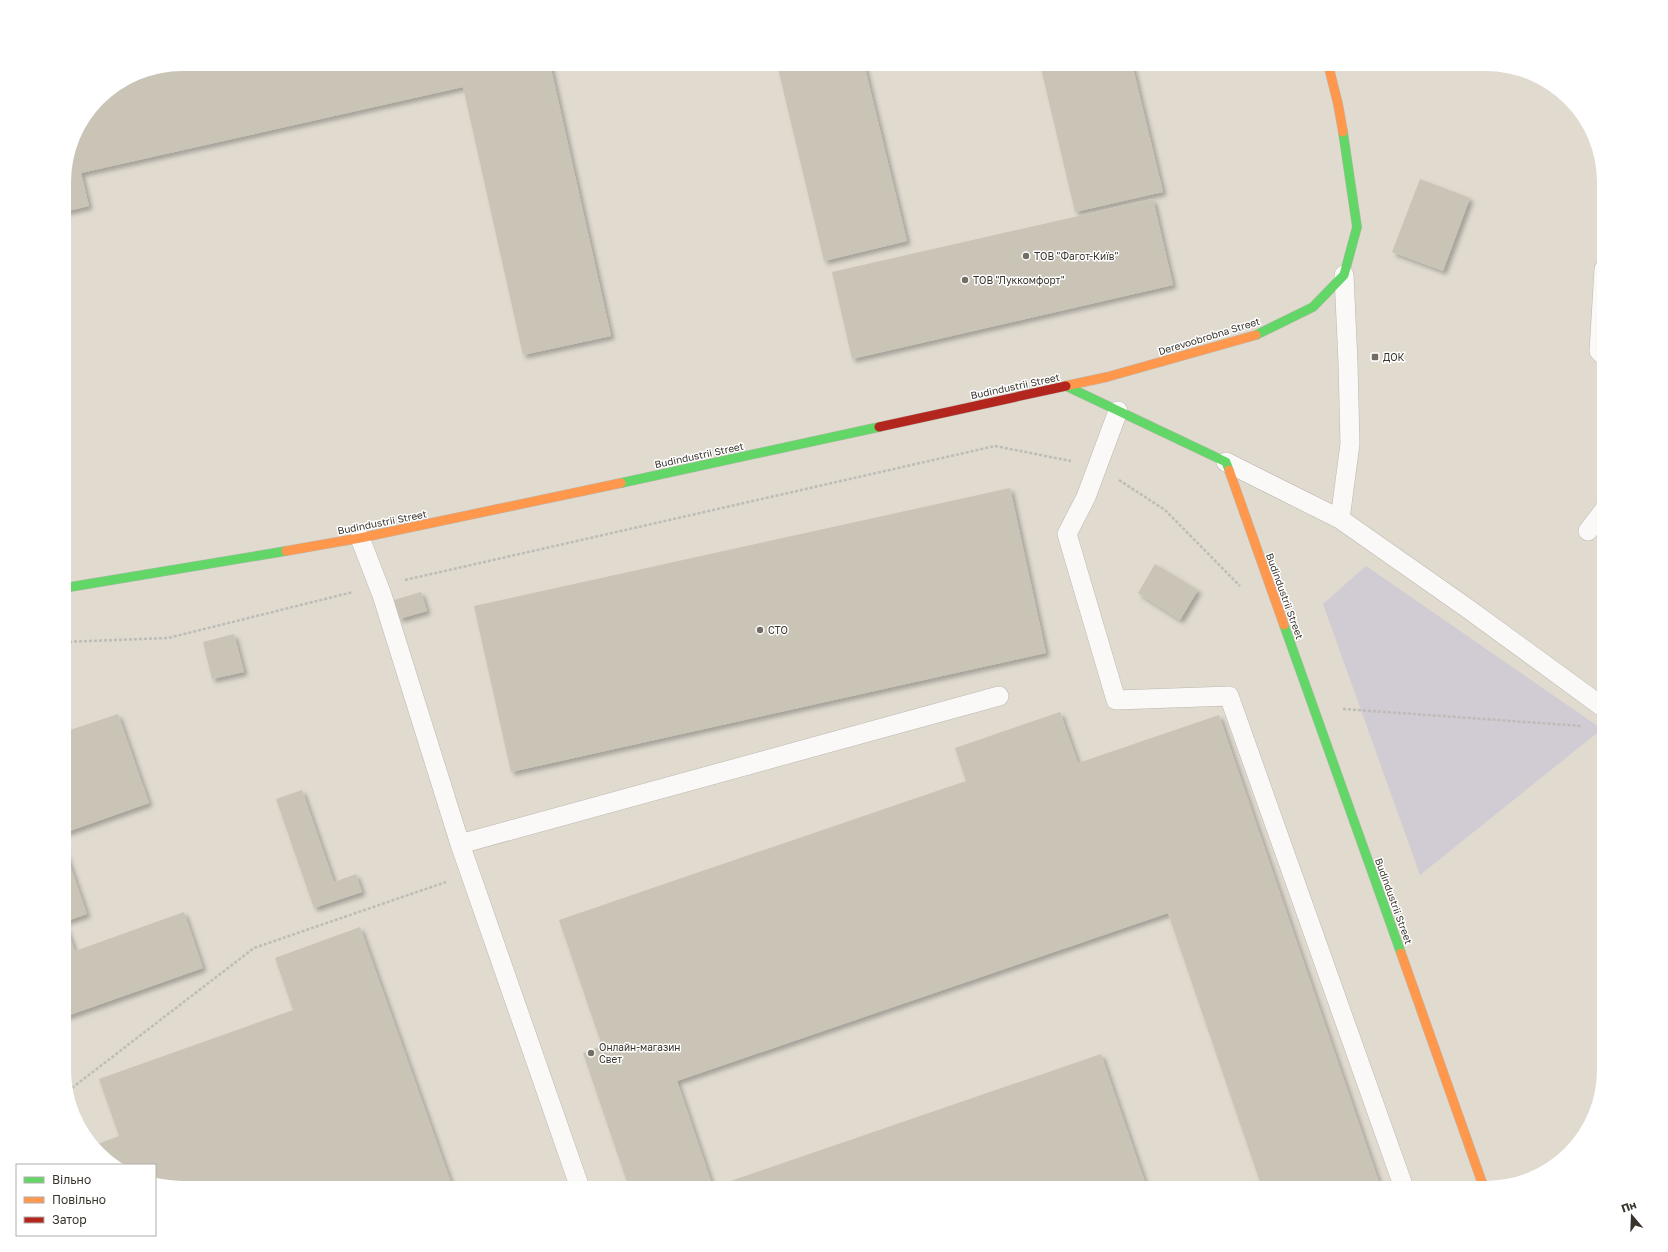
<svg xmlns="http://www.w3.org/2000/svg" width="1668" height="1252" font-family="'Golos Text',sans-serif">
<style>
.green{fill:#d1cbd4}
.building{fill:#cac4b7;filter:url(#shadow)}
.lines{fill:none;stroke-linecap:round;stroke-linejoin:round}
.lane-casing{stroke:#bcb8b0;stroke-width:20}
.fast-casing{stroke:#bcb8b0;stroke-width:10}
.slow-casing{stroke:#bcb8b0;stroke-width:10}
.jam-casing{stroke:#bcb8b0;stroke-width:10}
.path{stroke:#bdbdb8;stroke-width:2.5;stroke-dasharray:3 2;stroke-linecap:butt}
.lane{stroke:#faf9f8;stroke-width:19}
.fast{stroke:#63d668;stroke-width:9}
.slow{stroke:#ff974d;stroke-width:9}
.jam{stroke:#b3261e;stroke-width:9}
.poi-dot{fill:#736e65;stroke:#fff;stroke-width:1.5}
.labels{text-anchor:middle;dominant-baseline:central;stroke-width:3;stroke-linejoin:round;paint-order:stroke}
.poi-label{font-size:10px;fill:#38342c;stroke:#fff;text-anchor:start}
.street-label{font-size:10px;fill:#38342c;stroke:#fff}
</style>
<defs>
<filter id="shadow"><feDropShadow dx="3.5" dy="3.5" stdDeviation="2" flood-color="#0004"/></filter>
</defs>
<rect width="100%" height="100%" fill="#e0dacf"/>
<path class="green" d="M1366 566 1602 729 1420 875 1323 604Z"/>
<path class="building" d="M182 64H550L611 336 523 355 463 87 81 173 89 206 64 212V175L73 137 99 98 137 73Z
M777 64H864L907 241 824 261Z
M1040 64H1132L1163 192 1075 212Z
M1420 179 1470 198 1443 271 1392 252Z
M1153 199 1173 285 852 359 832 272Z
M1010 488 1046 653 511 772 474 606Z
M1155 564 1198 590 1180 620 1138 593Z
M421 592 427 611 399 619 394 600Z
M234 634 244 672 212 679 203 642Z
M1060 712 1078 763 1219 715 1381 1188H1262L1168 913 677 1081 713 1187 1101 1054 1147 1188H1108L1105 1180 1083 1188H629L583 1053 602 1046 559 920 966 781 955 748Z
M118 714 149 803 64 833V732Z
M302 790 334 882 356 874 362 892 314 908 276 799Z
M64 848 87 914 64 922Z
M184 912 203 968 64 1017V922L75 951Z
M360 927 453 1188H182L155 1184V1165H113L110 1163 95 1145 119 1136 99 1079 293 1010 275 958Z"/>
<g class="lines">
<defs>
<path id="lane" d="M1604 269 1599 351 1604 356
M1118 411 1086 497 1067 534 1116 700 1229 696 1404 1188
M1226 462 1340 519 1467 608 1604 708
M1340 519 1350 444 1348 363 1344 275
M1588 531 1604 510
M360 538 382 595 460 844 580 1188
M460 844 999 696"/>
<path id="fast" d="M1256 335 1313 307 1344 275 1357 227 1343 132
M1066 386 1226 462 1229 470
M621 483 879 427
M64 588 286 551
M1284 625 1401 953"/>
<path id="slow" d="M1328 64 1338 104 1343 132
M1065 386 1107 377 1256 335
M1229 470 1284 625
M286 551 360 538 621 483
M1401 953 1484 1188"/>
<path id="jam" d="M879 427 1066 386"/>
</defs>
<use href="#lane" class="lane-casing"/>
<use href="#fast" class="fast-casing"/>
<use href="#slow" class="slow-casing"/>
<use href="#jam" class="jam-casing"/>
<path class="path" d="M1119 480 1165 510 1240 586
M405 580 995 446 1071 461
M64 642 168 638 353 592
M1343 709 1582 726
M68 1091 254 948 446 882"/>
<use href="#lane" class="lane"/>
<use href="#fast" class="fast"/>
<use href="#slow" class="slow"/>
<use href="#jam" class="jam"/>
</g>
<g class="poi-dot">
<circle cx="1026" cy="256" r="4"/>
<circle cx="965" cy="280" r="4"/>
<rect x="1371" y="353" width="8" height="8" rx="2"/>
<circle cx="760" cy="630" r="4"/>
<circle cx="591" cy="1053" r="4"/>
</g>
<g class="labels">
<g class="poi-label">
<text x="1034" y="256">ТОВ "Фагот-Київ"</text>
<text x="973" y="280">ТОВ "Луккомфорт"</text>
<text x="1383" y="357">ДОК</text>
<text x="768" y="630">СТО</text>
<text x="599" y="1047">Онлайн-магазин<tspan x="599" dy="12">Свет</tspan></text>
</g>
<g class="street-label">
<text transform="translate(1209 336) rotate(-17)">Derevoobrobna Street</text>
<text transform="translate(1015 386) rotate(-12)">Budindustrii Street</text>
<text transform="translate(699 455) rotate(-12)">Budindustrii Street</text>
<text transform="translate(382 522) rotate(-11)">Budindustrii Street</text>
<text transform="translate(1285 596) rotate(70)">Budindustrii Street</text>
<text transform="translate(1394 901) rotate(70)">Budindustrii Street</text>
</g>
</g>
<path d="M0 0H1668V1252H0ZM182 71H1486A111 111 0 0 1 1597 182V1070A111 111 0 0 1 1486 1181H182A111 111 0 0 1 71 1070V182A111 111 0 0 1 182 71Z" fill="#fff" fill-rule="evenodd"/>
<rect x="16" y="1164" width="140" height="72" fill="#ffffff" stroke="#afaeab"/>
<rect x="24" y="1177" width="20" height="6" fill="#63d668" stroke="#afaeab"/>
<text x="52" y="1184" font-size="12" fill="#38342c">Вільно</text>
<rect x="24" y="1197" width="20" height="6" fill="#ff974d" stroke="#afaeab"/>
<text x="52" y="1204" font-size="12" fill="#38342c">Повільно</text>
<rect x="24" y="1217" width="20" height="6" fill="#b3261e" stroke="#afaeab"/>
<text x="52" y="1224" font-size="12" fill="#38342c">Затор</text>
<g transform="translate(1632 1216) rotate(341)" stroke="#ffffff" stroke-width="3" paint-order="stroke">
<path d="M0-3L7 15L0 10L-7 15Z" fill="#38342c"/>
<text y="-6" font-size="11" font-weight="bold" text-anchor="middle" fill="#38342c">Пн</text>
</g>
</svg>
